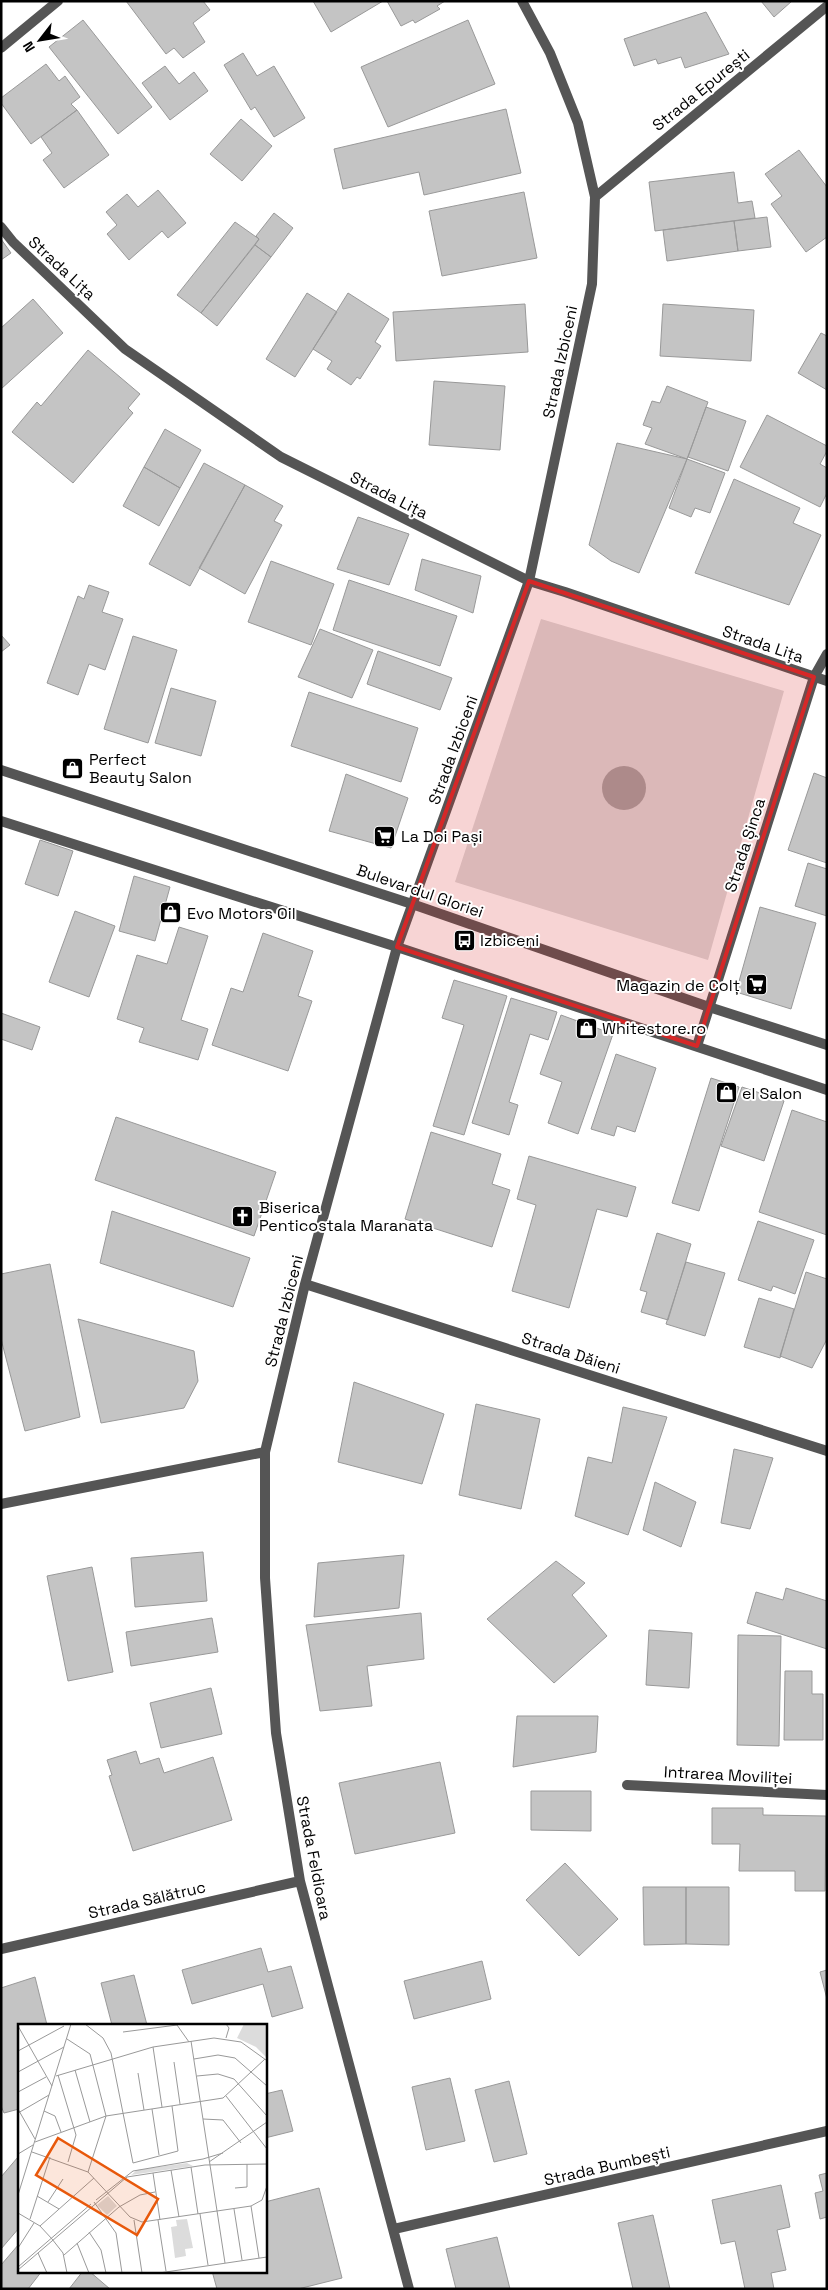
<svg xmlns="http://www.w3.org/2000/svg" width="828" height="2290" font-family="'Space Grotesk',sans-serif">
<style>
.green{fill:#dcdcdc}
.water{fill:#a3a3a3}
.building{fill:#c4c4c4;stroke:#999}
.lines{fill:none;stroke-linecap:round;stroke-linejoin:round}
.minor{stroke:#555;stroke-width:10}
.tertiary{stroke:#555;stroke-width:10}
.marked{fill:#d62828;fill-opacity:0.2;stroke:#d62828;stroke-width:4;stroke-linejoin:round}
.labels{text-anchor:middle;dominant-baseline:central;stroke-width:4;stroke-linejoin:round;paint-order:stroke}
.street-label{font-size:16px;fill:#000;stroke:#fff}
.poi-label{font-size:16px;fill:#000;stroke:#fff;text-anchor:start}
.inset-road{fill:none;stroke:#999;stroke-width:1}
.view{fill:#e8590c;fill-opacity:0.15;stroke:#e8590c;stroke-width:2.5}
.inset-edge{fill:none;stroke:#000;stroke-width:2.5}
</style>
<rect width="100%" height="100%" fill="#fff"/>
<path class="green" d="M541 619 784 691 708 960 455 882Z"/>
<path class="water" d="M602 788a22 22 0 1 1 44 0a22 22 0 1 1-44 0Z"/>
<path class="building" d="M126 1H203L210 10 193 23 205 42 183 58 174 48 166 54Z
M313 1H383L331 32Z
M387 1H445L437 6 440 9 415 23 413 20 401 26Z
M761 1H792L774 17Z
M706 12 729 54 685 68 681 57 658 64 656 59 634 66 624 39Z
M83 20 152 107 118 134 49 47Z
M468 20 495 84 388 127 361 67Z
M243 53 257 76 274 66 305 118 274 137 255 107 251 110 224 65Z
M46 64 59 81 65 76 80 97 71 104 77 110 31 144 1 103V98Z
M165 66 179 84 194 72 208 91 170 120 142 83Z
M506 109 521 173 424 195 419 172 343 189 334 149Z
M77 110 109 155 64 188 43 160 52 153 41 137Z
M241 119 272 146 242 181 210 154Z
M799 150 827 187V237L806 252 771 204 782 196 765 174Z
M734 172 738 203 752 201 755 218 655 231 649 182Z
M158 190 186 223 168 238 162 231 129 260 107 234 117 225 106 212 127 194 138 207Z
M524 192 537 258 442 276 429 211Z
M274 213 293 228 271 257 255 245 259 239 256 236Z
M767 217 771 247 738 251 734 221Z
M734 221 738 251 667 261 663 230Z
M235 222 259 239 201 313 177 295Z
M1 239 11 253 1 260Z
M255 245 271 257 217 326 201 313Z
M307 293 337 312 295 377 266 359Z
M348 293 389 319 375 342 381 346 360 379 357 377 351 385 327 369 332 361 313 349Z
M33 299 63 333 1 389V328Z
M525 304 528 352 396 361 393 312Z
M663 304 754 310 751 361 660 356Z
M821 333 827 336V390L798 373Z
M88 350 140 394 128 408 133 413 73 483 12 432 37 402 41 406Z
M434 381 505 386 500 450 429 445Z
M667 386 708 402 687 459 645 444 652 428 643 425 652 401 660 403Z
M706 407 746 421 728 471 688 457Z
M767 415 827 446V451L820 464 827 468V493L820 507 740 467Z
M165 429 201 450 180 488 144 467Z
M617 443 687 459 639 573 611 561 589 545Z
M687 459 725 473 710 513 695 508 691 517 669 508Z
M204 463 245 485 190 586 149 564Z
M144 467 180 488 159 526 123 506Z
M734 479 800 508 793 523 821 535 789 605 695 573Z
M245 485 283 506 274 521 282 525 245 594 199 568Z
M358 517 409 534 389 585 337 569Z
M422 559 481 576 473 613 415 590Z
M271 561 334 584 311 645 248 622Z
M349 580 457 616 440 666 333 630Z
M89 585 109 592 102 612 123 619 105 670 89 664 78 695 47 683 78 596 84 599Z
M320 629 373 650 352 698 298 677Z
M1 635 10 645 1 652Z
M133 636 177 650 148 743 104 729Z
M378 651 452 678 440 710 367 684Z
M171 688 216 701 201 756 155 743Z
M309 692 418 728 401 782 291 746Z
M814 773 827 778V863L788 850Z
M346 774 408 798 391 848 329 831Z
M40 840 73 851 58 896 25 884Z
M808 863 827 869V916L795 906Z
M134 876 170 887 155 941 119 931Z
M760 907 816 923 791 1009 736 992Z
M75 911 115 926 89 997 49 982Z
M179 927 208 936 181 1020 208 1029 198 1060 139 1042 144 1028 117 1019 137 955 167 964Z
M263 933 313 951 298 996 312 1001 288 1071 212 1045 231 988 243 992Z
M454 980 507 996 464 1135 433 1126 464 1025 442 1018Z
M511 998 557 1012 548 1040 530 1034 509 1102 518 1105 509 1135 472 1123Z
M1 1013 40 1027 32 1050 1 1039Z
M561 1015 613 1034 578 1134 548 1123 562 1082 540 1074Z
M616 1054 656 1068 635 1132 617 1126 614 1136 591 1129Z
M711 1078 739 1087 699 1211 672 1203Z
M742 1087 784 1101 764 1161 721 1146Z
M792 1110 827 1122V1235L759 1212Z
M116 1117 276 1172 254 1236 95 1180Z
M431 1132 501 1154 492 1184 510 1190 492 1247 405 1219Z
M529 1156 636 1187 627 1217 597 1209 569 1308 512 1291 536 1205 517 1199Z
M112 1211 250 1258 233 1307 100 1263Z
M758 1221 814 1240 795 1294 773 1286 771 1291 738 1280Z
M657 1233 691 1244 668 1320 641 1312 647 1292 640 1290Z
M686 1262 725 1273 705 1336 666 1324Z
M50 1264 80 1417 25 1431 1 1339V1274Z
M806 1272 827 1279V1339L812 1368 780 1356Z
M759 1298 794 1309 780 1358 744 1347Z
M78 1319 194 1351 198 1381 184 1408 101 1423Z
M354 1382 444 1414 422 1484 338 1462Z
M476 1404 540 1419 521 1509 459 1495Z
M623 1407 667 1417 628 1535 575 1516 588 1457 612 1463Z
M734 1449 773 1458 750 1529 721 1523Z
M655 1482 696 1502 681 1547 643 1530Z
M203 1552 207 1601 135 1607 131 1558Z
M404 1555 399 1608 314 1617 318 1563Z
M556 1561 585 1583 572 1595 607 1636 554 1683 487 1619Z
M92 1567 113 1672 68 1681 47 1576Z
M786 1588 827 1601V1649L747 1623 756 1592 783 1600Z
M421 1613 424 1659 367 1666 372 1706 320 1711 306 1625Z
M212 1618 218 1652 131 1666 126 1632Z
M649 1630 692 1633 689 1688 646 1685Z
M738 1635 781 1636 779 1746 737 1745Z
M785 1671H812V1694H823V1740H784Z
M211 1688 222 1734 161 1748 150 1703Z
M517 1716H598L596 1752 513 1767Z
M136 1751 140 1764 159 1758 164 1773 213 1757 232 1820 133 1851 109 1776 112 1775 107 1760Z
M440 1762 455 1833 355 1854 339 1783Z
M531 1791H591V1831L531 1830Z
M712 1808H763V1815L826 1816 825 1891H795V1871H739L740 1844H712Z
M565 1863 618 1919 579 1956 526 1900Z
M643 1887H686V1944L644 1945Z
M686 1887H729V1945L686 1944Z
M261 1948 268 1972 291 1966 303 2008 272 2017 263 1984 192 2004 182 1970Z
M482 1961 491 1999 414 2019 404 1981Z
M827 1970V1999L820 1972Z
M134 1975 147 2025H112L101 1983Z
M35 1977 47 2025H19V2109L4 2113 1 2106V1988Z
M450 2078 465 2141 426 2150 412 2087Z
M509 2081 527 2154 494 2162 475 2090Z
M282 2090 293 2131 265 2138V2094Z
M18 2157 19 2228 1 2249V2177Z
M827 2173V2217L820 2219 815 2193 823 2191 819 2175Z
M781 2185 790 2227 777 2230 786 2270 771 2273 774 2289H745L735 2241 721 2244 712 2200Z
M319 2188 342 2278 298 2289H217L212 2271H265V2202Z
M653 2215 670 2289H633L618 2223Z
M497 2237 510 2289H456L446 2249Z
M19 2244V2271H42L28 2289H1V2265Z
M83 2271H89L110 2289H69Z"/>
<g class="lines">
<path class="minor" d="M1 48 58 1
M595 197 827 6
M1 227 13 242 125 349 281 457 529 581 565 592 827 681
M697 1046 814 677 827 654
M305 1284 827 1451
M1 1504 265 1452
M627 1785 827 1795
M1 1949 300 1881
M394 2229 827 2131
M409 2289 300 1881 276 1733 265 1578V1452L305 1284 397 947 529 581 592 284 595 197 578 123 550 53 522 1"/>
<path class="tertiary" d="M1 770 412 904 709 1007 827 1045
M1 821 397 947 827 1090"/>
</g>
<path class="marked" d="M529 581 814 677 697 1046 397 947Z"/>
<defs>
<symbol id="shop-square" viewBox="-11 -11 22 22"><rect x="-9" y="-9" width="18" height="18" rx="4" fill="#000" stroke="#fff"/><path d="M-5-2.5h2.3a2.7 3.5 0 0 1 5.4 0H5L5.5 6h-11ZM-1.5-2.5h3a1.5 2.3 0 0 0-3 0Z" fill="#fff"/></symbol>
<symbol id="supermarket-square" viewBox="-11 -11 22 22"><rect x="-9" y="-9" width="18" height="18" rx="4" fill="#000" stroke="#fff"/><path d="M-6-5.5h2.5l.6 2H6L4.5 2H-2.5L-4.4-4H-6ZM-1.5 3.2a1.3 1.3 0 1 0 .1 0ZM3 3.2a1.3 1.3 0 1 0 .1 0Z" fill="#fff"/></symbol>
<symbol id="bus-square" viewBox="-11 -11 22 22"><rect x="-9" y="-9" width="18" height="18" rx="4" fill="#000" stroke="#fff"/><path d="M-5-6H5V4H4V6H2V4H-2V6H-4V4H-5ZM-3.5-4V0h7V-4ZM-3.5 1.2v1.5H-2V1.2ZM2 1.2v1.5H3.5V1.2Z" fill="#fff"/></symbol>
<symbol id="church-square" viewBox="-11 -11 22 22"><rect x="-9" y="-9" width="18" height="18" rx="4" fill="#000" stroke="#fff"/><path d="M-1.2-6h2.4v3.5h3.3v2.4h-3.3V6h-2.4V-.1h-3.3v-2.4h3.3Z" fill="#fff"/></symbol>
</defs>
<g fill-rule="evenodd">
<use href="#shop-square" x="60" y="756" width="25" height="25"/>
<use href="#supermarket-square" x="372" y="824" width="25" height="25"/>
<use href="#shop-square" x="158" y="900" width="25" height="25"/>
<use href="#bus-square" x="452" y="928" width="25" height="25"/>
<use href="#supermarket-square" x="744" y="972" width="25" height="25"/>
<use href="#shop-square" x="574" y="1016" width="25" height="25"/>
<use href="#shop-square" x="714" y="1080" width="25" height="25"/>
<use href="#church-square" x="230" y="1204" width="25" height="25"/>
</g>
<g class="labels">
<g class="street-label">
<text transform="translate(701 90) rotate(-39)">Strada Epurești</text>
<text transform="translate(62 268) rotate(43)">Strada Lița</text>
<text transform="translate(560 362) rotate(-78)">Strada Izbiceni</text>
<text transform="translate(389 495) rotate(27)">Strada Lița</text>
<text transform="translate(763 644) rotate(19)">Strada Lița</text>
<text transform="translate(453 750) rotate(-70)">Strada Izbiceni</text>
<text transform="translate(745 845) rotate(-72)">Strada Șinca</text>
<text transform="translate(420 891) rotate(19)">Bulevardul Gloriei</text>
<text transform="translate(284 1311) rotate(-76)">Strada Izbiceni</text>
<text transform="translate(571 1353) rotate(18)">Strada Dăieni</text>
<text transform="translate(728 1775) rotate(3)">Intrarea Moviliței</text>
<text transform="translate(314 1858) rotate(79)">Strada Feldioara</text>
<text transform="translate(147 1900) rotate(-13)">Strada Sălătruc</text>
<text transform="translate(607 2166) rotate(-13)">Strada Bumbești</text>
</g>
<g class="poi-label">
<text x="89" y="759">Perfect<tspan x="89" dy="18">Beauty Salon</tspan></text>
<text x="401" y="836">La Doi Pași</text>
<text x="187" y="913">Evo Motors Oil</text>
<text x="480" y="940">Izbiceni</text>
<text x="740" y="985" text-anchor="end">Magazin de Colț</text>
<text x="602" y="1028">Whitestore.ro</text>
<text x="742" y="1093">el Salon</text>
<text x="259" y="1207">Biserica<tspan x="259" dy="18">Penticostala Maranata</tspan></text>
</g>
</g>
<g transform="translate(18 2024)">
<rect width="249" height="249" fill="#fff"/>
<path d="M226 0H249V34L238 23 219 14ZM169 139 175 142 113 151 119 146ZM90 172 99 182 89 191 79 181ZM169 195 175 224 167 225 168 232 157 234 153 203 159 202 158 196Z" fill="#dcdcdc"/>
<path class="inset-road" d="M67 0 85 14 93 29 115 139M208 0 211 4 208 14M0 2 34 62M105 8 159 1 171 18M49 15 72 30 88 92 70 148M173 17 207 239M135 23 144 83M0 27 46 2M176 35 200 31 217 34 249 62M156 38 162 80M57 46 72 98M0 48 46 23M120 49 126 86M40 51 58 111 50 138M38 52 135 23 196 14 223 18 248 36M179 52 200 50 216 55 249 92M0 68 28 53M208 72 249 125M0 85 17 115M134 85 141 131M26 87 37 92 43 108M0 89 31 71M185 95 205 96 223 119M17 118 88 92 205 74 247 35M14 128 70 148 112 193 124 198 233 182 244 176 249 162M0 130 15 121M191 138 249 98M115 139 160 127 154 82M173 143 180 190M153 146 161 193M135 149 142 196M217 164 229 163V140M0 171 53 0M19 172 41 185M78 176 115 147 185 135 205 129M30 178 45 155M76 178 98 209 104 249M233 182 241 234M216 185 224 236M0 189 22 202 34 215 45 229 49 249M182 190 190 241M12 195 32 133M116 196 124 249M140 196 148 247M22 202 76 154M71 208 83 226 88 249M59 219 71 249M0 224 16 199M20 229 29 249M46 231 101 183 122 171 137 168M0 243 73 180M0 246 109 153 187 141 249 140M141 249 249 233"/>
<path class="view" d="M40 114 140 175 119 211 18 151Z"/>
<rect width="249" height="249" class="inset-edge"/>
</g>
<rect width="828" height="2290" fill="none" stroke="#000000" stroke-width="5"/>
<g transform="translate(40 40) rotate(239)" stroke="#ffffff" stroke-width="4" paint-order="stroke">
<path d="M0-4L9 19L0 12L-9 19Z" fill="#000000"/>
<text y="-8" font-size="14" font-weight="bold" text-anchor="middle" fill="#000000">N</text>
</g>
</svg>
